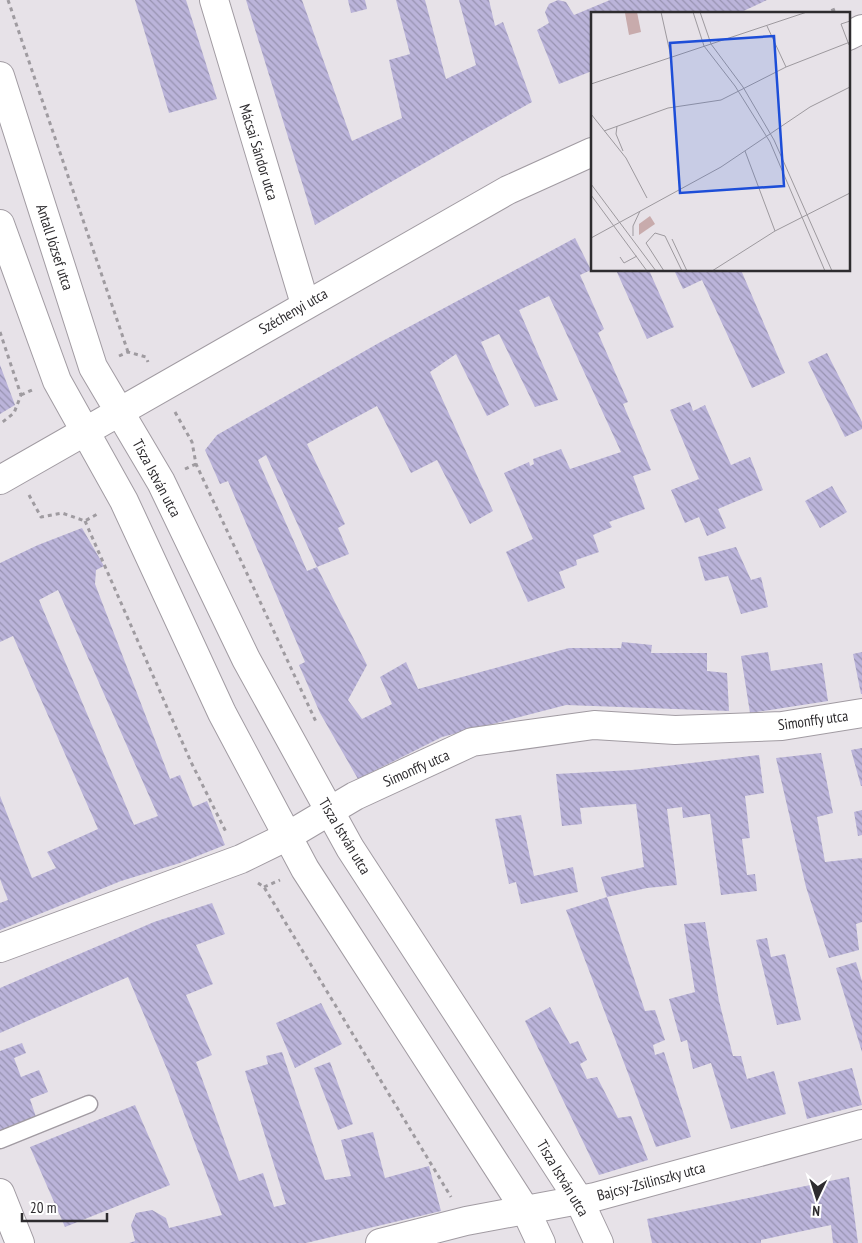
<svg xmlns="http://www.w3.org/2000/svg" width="862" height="1243" font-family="'PT Sans Narrow',sans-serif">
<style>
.building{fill:url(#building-back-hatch);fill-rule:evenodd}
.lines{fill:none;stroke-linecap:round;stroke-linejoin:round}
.service-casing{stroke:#a19ba2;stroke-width:19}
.minor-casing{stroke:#a19ba2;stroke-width:30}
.tertiary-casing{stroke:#a19ba2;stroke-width:30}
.path{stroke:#9f9ba0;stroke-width:3;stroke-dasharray:4 4;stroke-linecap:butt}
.service{stroke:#fff;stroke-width:16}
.minor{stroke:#fff;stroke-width:28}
.tertiary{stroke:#fff;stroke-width:28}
.labels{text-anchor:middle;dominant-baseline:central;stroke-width:4;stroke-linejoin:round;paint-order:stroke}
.street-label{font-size:15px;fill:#2e2c2f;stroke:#fff}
.inset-road{fill:none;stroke:#9d999e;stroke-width:1}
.view{fill:#1d4ed8;fill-opacity:0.15;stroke:#1d4ed8;stroke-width:2.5}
.inset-edge{fill:none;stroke:#2e2c2f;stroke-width:2.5}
</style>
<defs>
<pattern id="building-back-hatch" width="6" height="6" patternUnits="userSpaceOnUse" patternTransform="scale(1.25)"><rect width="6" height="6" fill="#bbb4da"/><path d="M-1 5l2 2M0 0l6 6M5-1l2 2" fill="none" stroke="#9893b1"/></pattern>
</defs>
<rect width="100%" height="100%" fill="#e7e2e8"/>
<path class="building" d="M135 0H186L217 99 169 113Z
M246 0H302L352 141 402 118 389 60 410 54 396 0H425L446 79 476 65 459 0H489L495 26 503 22 532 102 315 225Z
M348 0H365L367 9 351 13Z
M558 0 566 2 574 15 610 0H767L737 14H592V71L559 84 537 30 549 23 545 12 549 4Z
M575 238 591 270 580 275 604 329 598 333 628 402 623 404 651 470 633 476 645 509 609 522 612 527 593 535 599 552 576 560 577 565 559 572 565 588 528 602 506 552 533 539 504 473 529 462 530 466 534 464 533 459 561 449 570 469 621 452 549 296 519 310 558 400 535 407 499 334 481 342 509 405 487 416 456 354 430 372 493 511 470 524 437 460 411 473 377 406 307 444 345 524 338 528 349 554 317 567 266 455 258 460 307 571 317 567 367 665 348 700 362 719 392 704 380 677 406 662 418 689 569 648H621L622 642 652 645 651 653H707V671L727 673 729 711 566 705 442 737 358 779 320 713 299 665 305 662 228 481 220 484 205 450 217 435 377 344Z
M616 270H649L674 327 647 339Z
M674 270H741L785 373 752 388 702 280 683 289Z
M827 353 862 422V429L845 437 808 362Z
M0 365 15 405 0 414Z
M690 402 693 411 705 405 731 465 750 457 763 490 718 509 726 528 707 536 699 517 685 523 671 490 699 479 670 410Z
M832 486 847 512 820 528 805 501Z
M82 528 104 566 96 570 95 584 170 779 180 775 193 807 207 801 225 845 180 863 121 881 0 930V903L8 900 0 879V796L32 878 56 868 47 852 98 829 13 636 0 642V563L38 545ZM58 590 158 816 134 825 39 600Z
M736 547 751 580 761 577 768 607 741 614 728 576 705 581 698 557Z
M768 652 771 671 822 663 828 701 750 713 741 656Z
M862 652V694H861L853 654Z
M862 748V786H861L851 750Z
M821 753 833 813 817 817 825 862 862 858V922L856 924 859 950 829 958 806 887 776 758Z
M759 755 764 793 745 796 750 838 742 839 747 875 755 874 757 891 721 895 710 814 683 818 682 807 667 809 677 885 647 888 607 897 601 877 644 867 636 804 580 808 582 824 562 826 556 774 632 770Z
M862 810V835L858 836 854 812Z
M521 815 534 876 573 867 578 892 521 904 516 882 509 884 495 819Z
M607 897 645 1011 655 1010 665 1040 653 1045 655 1055 664 1052 691 1137 656 1147 566 910Z
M212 903 225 934 196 945 213 984 186 995 212 1055 196 1062 239 1181 263 1173 274 1207 286 1204 245 1071 268 1064 266 1056 282 1052 325 1180 351 1176 341 1140 373 1132 385 1178 429 1166 441 1211 306 1243H129L135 1241 131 1225 136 1213 152 1210 166 1218 169 1228 222 1215 169 1074 128 977 0 1033V988L154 922Z
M705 922 719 1001 733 1056H741L747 1079 774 1071 786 1114 731 1129 711 1063 693 1069 687 1040 681 1042 669 999 695 992 684 924Z
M767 938 771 957 785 954 801 1020 777 1025 756 940Z
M856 962 862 981V1052L836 968Z
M321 1003 342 1044 295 1068 276 1023Z
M550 1007 570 1044 578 1041 587 1060 580 1064 587 1079 597 1077 618 1118 631 1116 648 1160 599 1175 525 1021Z
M22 1043 26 1053 14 1058 21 1077 39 1070 48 1092 30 1099 36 1117 0 1132V1051Z
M330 1062 353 1124 338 1130 314 1068Z
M852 1068 862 1105 807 1119 798 1082Z
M135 1105 170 1185 65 1227 30 1147Z
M849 1177 858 1243H833L831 1225 761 1240V1243H652L647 1219Z"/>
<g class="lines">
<defs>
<path id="service" d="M0 1140 89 1104"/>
<path id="minor" d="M214 0 305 304
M0 948 241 859 286 837 355 796 472 742 594 725 675 730 782 726 862 713
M0 1193 20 1243
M380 1243 466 1221 595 1197 862 1124"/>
<path id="tertiary" d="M848 36 862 29
M0 76 93 367 161 482 246 659 350 848 579 1200 599 1243
M0 224 57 381 124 501 222 713 305 869 526 1211 541 1243
M0 480 508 190 592 152"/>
</defs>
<use href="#service" class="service-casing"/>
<use href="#minor" class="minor-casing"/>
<use href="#tertiary" class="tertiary-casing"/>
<path class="path" d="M8 0 128 352
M824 14 835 9
M0 332 21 395 14 413 0 424
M119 356 128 352 146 357 148 362
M21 395 32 390
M175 412 192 442 196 464 317 724
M185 469 196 464
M29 495 41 517 62 513 85 521 99 513
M85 521 191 762 227 834
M258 883 264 887 451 1197
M264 887 280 880"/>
<use href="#service" class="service"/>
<use href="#minor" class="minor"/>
<use href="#tertiary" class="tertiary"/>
</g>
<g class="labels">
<g class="street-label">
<text transform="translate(259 152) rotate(73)">Mácsai Sándor utca</text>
<text transform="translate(55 247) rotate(72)">Antall József utca</text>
<text transform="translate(293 311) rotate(-30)">Széchenyi utca</text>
<text transform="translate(157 478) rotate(62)">Tisza István utca</text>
<text transform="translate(813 720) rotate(-8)">Simonffy utca</text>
<text transform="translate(416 768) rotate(-24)">Simonffy utca</text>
<text transform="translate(345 836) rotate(59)">Tisza István utca</text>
<text transform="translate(563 1178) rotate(59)">Tisza István utca</text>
<text transform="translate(651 1181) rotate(-15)">Bajcsy-Zsilinszky utca</text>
</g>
</g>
<g transform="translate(591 12)">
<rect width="259" height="259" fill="#e7e2e8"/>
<path d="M46 0 50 20 38 23 34 1Z" fill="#c8abac"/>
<path d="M59 204 64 212 48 223V212Z" fill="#c8abac"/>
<path class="inset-road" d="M70 0 80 45M102 0 113 34 144 74 179 130 234 259M109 0 120 32 152 75 183 128 241 259M176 14 195 55M258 33 250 12 259 9M0 72 216 0M0 102 35 146 56 186M26 114 25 122 32 139M13 119 77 96 130 88 195 55 259 30M154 139 184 219M0 172 65 259M0 183 56 259M42 224V214L49 199M0 226 130 155 219 95 259 75M81 227 96 259M29 245 33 251 46 244M73 259 55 231 64 221 74 224 91 259M121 259 184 219 259 181"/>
<path class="view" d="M183 24 193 174 89 181 79 31Z"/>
<rect width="259" height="259" class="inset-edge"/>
</g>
<g transform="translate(817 1198) rotate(184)" stroke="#ffffff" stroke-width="4" paint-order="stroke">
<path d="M0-4L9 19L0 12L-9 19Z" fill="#2e2c2f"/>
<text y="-8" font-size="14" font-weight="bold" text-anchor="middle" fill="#2e2c2f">N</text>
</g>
<path d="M22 1213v8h85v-8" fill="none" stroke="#2e2c2f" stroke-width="2.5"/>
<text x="30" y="1213" font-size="15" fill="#2e2c2f" stroke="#ffffff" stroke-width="4" paint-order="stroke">20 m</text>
</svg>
